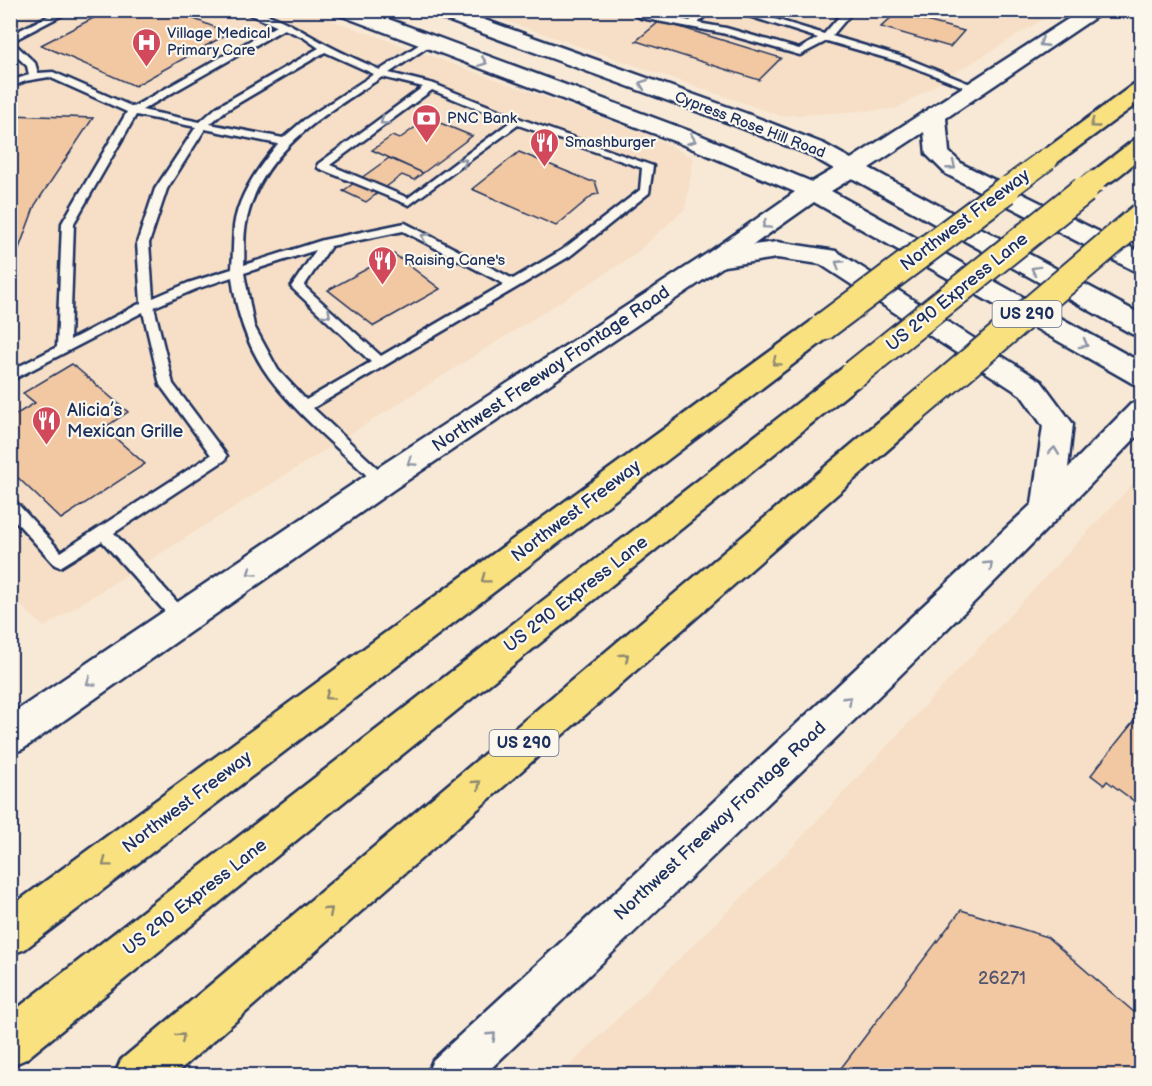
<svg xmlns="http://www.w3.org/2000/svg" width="1152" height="1086" font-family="'Balsamiq Sans',sans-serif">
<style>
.built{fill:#f6dfc6}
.building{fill:#f2c8a2;stroke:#1b2f5e;stroke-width:1.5}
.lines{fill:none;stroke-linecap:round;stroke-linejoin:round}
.lane-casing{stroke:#1b2f5e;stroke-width:5}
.secondary-casing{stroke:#1b2f5e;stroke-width:5}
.highway-casing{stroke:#1b2f5e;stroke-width:5}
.lane{fill:#fbf7ec;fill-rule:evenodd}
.secondary{fill:#fbf7ec;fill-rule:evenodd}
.highway{fill:#fae180;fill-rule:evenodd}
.highway-bridge-far1-casing{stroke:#1b2f5e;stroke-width:25;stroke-linecap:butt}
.highway-bridge-casing{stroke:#1b2f5e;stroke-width:31;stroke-linecap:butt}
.highway-bridge-far1{stroke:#fae180;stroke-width:22}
.highway-bridge{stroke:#fae180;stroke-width:27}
.oneway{stroke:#8b93a5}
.oneway2{stroke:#8a886f}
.labels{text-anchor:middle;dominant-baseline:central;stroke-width:4.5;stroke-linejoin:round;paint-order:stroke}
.far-poi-label{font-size:15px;fill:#1b2f5e;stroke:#fbf7ec;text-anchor:start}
.far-street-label{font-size:15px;fill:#1b2f5e;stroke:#fbf7ec}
.shield{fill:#fbf7ec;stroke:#5e6b89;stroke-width:1.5}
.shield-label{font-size:16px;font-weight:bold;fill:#1b2f5e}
.street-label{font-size:18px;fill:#1b2f5e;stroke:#fbf7ec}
.poi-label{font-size:18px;fill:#1b2f5e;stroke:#fbf7ec;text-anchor:start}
.near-number-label{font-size:18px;fill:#51556f}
</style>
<rect width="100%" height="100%" fill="#f8e9d6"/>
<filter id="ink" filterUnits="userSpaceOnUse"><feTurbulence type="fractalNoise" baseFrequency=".0167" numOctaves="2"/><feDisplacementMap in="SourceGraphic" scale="12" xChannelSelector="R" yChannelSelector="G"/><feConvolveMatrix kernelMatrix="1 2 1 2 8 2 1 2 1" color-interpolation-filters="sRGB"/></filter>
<g filter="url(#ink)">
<path class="built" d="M38 10 307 11 649 135 694 158 685 209 633 256 44 627 11 597 10 23Z
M477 11H1057L896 109 781 116Z
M1141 475V1075L559 1076 780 860Z"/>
<path class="building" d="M109 10H172L229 33 135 86 41 45Z
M896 13 964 31 950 47 881 27Z
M660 21 781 58 759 80 636 41Z
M10 115 93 118 35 205 17 254 10 312Z
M428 118 472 136 423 173 372 150 392 136 399 139Z
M519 152 590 181H595L599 194 593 195 556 226 472 189Z
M389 158 423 173 414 180 402 175 366 202 343 191Z
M394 254 440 289 374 326 328 290Z
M72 364 128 412 104 428 145 464 61 519 10 470V418L35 403 23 393Z
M1142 711V807L1107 781 1104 785 1091 775Z
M961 910 1047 937 1142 1019V1076H835Z"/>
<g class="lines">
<defs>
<path id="lane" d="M60 10H72L18 38 14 43 35 63 38 73 53 72 133 107 276 26 240 10C272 10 302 32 329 46 346 55 363 62 380 70L426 40H432V44L389 73 434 84 521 119 653 166 649 193 570 256 313 408 387 477 389 481 387 485H377C341 450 299 417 269 377 248 348 236 312 232 277L196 289 154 307 173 384 227 456 225 460 114 533 188 614 190 619 188 624 182 626 176 624 102 541 60 567 55 565 10 515V499L15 501 61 552 211 455 160 385 143 312 10 381V371L57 347 62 223 127 112 49 77 25 81 10 88V81L29 75 27 66 10 50V35ZM284 29 303 37 319 48 217 107 200 122 142 110ZM325 52 374 74 304 120 283 138 210 124 225 111ZM382 77 423 87 318 164V168L409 205 518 125 642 168 640 190 562 250 513 279 405 223 323 240 244 265C245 252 243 237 246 224 259 151 326 114 382 77ZM432 90 510 122 408 198 330 165ZM136 115 196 127 155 189 137 243 141 303 70 340 74 223ZM205 129 278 144C259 166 238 196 234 226 233 240 233 255 232 269L188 283 153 298 149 243 167 189ZM403 231 504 284 381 356 304 286 331 246ZM316 250 291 287 371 362 306 400 278 370 254 326 244 273Z
M469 10H480L465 22H459V18Z
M628 10H640L690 21 701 10H711L698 23 726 28 799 49 818 38 730 10H745L824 34 845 10H854L832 36 906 58 980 88 972 90 900 62 827 41 800 55 722 33 641 18Z"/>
<path id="secondary" d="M334 10H364L695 133 812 182 834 169 808 154 729 123 430 14 427 10H457L745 113 824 144 851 159 1082 10H1106L946 118 949 152 962 164 1142 253V272L1133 270 946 174 926 154 924 132 869 168 1142 315V336L1132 334 852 178 831 191 1142 363V386L1132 383 814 202 753 245 777 242 836 251 1041 381 1073 424 1068 468 1131 404 1142 401V431C929 653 705 864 483 1076H426L433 1060 695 819 1032 504 1043 426 1021 395 820 264 777 258 724 266 393 490 23 749 10 754V715L371 472 708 253 795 192 679 143 337 14Z"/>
<path id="highway" d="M1142 83V100L1055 164 1047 166 1039 164 1035 159 1039 154 1134 84Z
M1142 138V157C1126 169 1106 192 1086 187L1082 182 1086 177 1134 140Z
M823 318 833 320 837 327 833 334 25 949 10 955V907L813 320Z
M854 364 864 367 868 374 864 381 26 1059 10 1066V1014L844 367Z
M912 400 923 403 927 411 923 419 173 1076H114L121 1060 901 403Z"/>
</defs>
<use href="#lane" class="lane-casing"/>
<use href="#secondary" class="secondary-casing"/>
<use href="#highway" class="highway-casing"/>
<use href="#lane" class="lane"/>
<use href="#secondary" class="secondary"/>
<use href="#highway" class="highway"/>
<defs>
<path id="highway-bridge-far1" d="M1004 191 1047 159
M1083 191 1094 182"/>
<path id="highway-bridge" d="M823 327 1006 190
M854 374 1084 190
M912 411 1142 216"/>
</defs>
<use href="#highway-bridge-far1" class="highway-bridge-far1-casing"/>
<use href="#highway-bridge" class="highway-bridge-casing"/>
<use href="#highway-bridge-far1" class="highway-bridge-far1"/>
<use href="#highway-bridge" class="highway-bridge"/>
</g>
<defs><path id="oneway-chevron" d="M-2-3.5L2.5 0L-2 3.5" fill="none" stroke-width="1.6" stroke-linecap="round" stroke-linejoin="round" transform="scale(1.5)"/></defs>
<g class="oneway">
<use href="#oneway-chevron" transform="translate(1043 43) rotate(147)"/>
<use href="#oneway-chevron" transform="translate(483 62) rotate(20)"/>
<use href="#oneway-chevron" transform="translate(643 84) rotate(-160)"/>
<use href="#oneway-chevron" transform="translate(384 121) rotate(143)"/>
<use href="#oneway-chevron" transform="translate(692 140) rotate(22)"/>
<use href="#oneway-chevron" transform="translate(463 162) rotate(-37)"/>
<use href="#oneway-chevron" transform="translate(952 166) rotate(38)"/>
<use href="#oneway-chevron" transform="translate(766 225) rotate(145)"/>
<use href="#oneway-chevron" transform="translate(425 237) rotate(-152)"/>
<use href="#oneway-chevron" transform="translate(839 264) rotate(-147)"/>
<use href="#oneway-chevron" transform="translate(1035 270) rotate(-151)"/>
<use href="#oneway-chevron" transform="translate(327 314) rotate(43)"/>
<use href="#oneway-chevron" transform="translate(1084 344) rotate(29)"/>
<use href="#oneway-chevron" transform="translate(1054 451) rotate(-83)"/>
<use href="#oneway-chevron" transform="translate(411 462) rotate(146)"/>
<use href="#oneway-chevron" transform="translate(989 565) rotate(-44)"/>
<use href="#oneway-chevron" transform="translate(251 572) rotate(145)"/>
<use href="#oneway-chevron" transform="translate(90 682) rotate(146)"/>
<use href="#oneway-chevron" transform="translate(848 700) rotate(-44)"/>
<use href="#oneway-chevron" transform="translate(492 1036) rotate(-43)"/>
</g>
<g class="oneway2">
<use href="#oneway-chevron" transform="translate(1094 124) rotate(144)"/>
<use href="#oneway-chevron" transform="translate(776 362) rotate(143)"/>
<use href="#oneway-chevron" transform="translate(485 579) rotate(143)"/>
<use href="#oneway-chevron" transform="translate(625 657) rotate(-41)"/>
<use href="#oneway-chevron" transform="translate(329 696) rotate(143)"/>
<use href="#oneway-chevron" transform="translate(477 784) rotate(-41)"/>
<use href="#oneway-chevron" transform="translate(106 863) rotate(143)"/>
<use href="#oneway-chevron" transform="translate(329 911) rotate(-41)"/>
<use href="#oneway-chevron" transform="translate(181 1037) rotate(-41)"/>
</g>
</g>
<defs>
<symbol id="hospital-pin" viewBox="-11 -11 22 30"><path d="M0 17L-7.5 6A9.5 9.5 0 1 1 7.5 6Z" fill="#d1495b" stroke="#fbf7ec"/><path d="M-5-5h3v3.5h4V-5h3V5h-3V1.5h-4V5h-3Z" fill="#fff"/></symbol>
<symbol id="bank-pin" viewBox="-11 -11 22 30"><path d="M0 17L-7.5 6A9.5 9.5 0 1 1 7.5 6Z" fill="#d1495b" stroke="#fbf7ec"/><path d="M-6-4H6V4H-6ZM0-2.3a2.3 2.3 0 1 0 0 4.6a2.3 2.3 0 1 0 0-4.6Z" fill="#fff"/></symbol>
<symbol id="restaurant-pin" viewBox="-11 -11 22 30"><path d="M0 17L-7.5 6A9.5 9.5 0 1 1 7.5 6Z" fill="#d1495b" stroke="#fbf7ec"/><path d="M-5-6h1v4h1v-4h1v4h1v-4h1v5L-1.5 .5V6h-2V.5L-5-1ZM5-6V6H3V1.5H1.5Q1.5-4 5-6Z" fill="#fff"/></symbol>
</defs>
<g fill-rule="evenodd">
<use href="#hospital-pin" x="130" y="26" width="33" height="45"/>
<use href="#bank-pin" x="410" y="102" width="33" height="45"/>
<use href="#restaurant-pin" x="528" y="126" width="33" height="45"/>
<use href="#restaurant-pin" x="366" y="244" width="33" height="45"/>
<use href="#restaurant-pin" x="30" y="404" width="33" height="45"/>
</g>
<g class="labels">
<g class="far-poi-label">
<text x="167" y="33">Village Medical<tspan x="167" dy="17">Primary Care</tspan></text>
<text x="447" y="118">PNC Bank</text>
<text x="565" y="142">Smashburger</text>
<text x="404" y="260">Raising Cane's</text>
</g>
<g class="far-street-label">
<text transform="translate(750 125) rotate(21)">Cypress Rose Hill Road</text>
</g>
<g class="shield">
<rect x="992.5" y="301" width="69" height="26" rx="4.5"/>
<rect x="489.5" y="730" width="69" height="26" rx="4.5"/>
</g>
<g class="shield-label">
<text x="1027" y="314">US 290</text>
<text x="524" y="743">US 290</text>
</g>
<g class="street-label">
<text transform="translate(965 220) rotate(-37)">Northwest Freeway</text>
<text transform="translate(957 292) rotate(-39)">US 290 Express Lane</text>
<text transform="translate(551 369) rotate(-34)">Northwest Freeway Frontage Road</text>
<text transform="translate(576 511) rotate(-37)">Northwest Freeway</text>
<text transform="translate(576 594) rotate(-38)">US 290 Express Lane</text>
<text transform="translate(187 802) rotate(-37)">Northwest Freeway</text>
<text transform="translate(720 821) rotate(-43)">Northwest Freeway Frontage Road</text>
<text transform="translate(195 897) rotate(-38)">US 290 Express Lane</text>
</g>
<g class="poi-label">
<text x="67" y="410">Alicia’s<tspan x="67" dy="21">Mexican Grille</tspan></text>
</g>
<g class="near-number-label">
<text x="1002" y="978">26271</text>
</g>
</g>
<rect width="1152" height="1086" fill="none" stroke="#fbf7ec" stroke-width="36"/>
<rect x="18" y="18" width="1116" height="1050" fill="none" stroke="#1b2f5e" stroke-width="2" filter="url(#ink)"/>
</svg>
